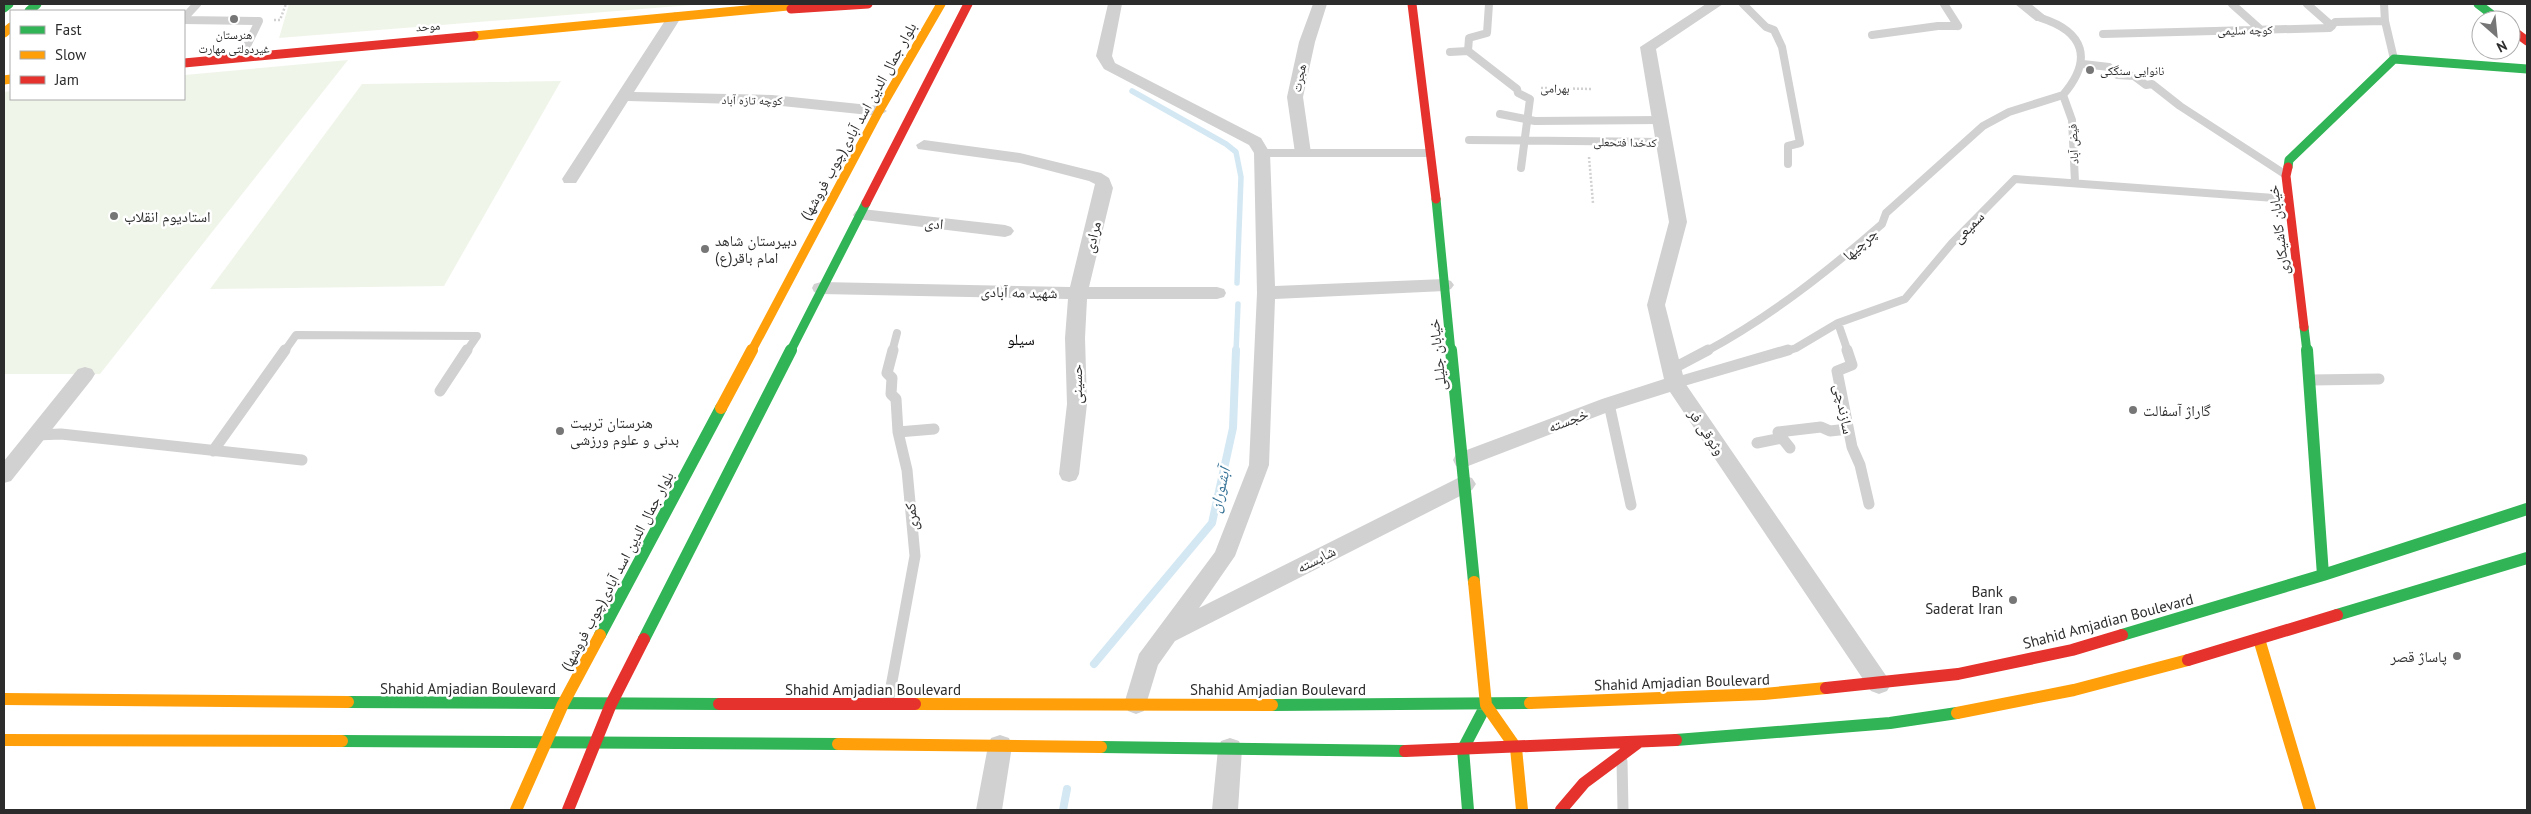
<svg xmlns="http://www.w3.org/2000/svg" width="2531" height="814" font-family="'PT Sans','Noto Naskh Arabic',sans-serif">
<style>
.green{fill:#f0f5ea}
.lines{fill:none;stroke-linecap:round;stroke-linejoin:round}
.stream-far1{stroke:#d4e8f3;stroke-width:5.5}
.stream{stroke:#d4e8f3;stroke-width:8}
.path{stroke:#d1d1d1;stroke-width:2.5;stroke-dasharray:2 2;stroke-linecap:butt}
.lane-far1{stroke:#d1d1d1;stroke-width:8}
.lane{stroke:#d1d1d1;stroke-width:11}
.street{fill:#d1d1d1;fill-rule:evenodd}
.fast-far1{stroke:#30b455;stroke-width:9}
.fast{stroke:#30b455;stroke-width:12}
.slow-far1{stroke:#ff9f0a;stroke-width:9}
.slow{stroke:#ff9f0a;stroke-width:12}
.jam-far1{stroke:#e5322d;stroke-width:9}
.jam{stroke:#e5322d;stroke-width:12}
.poi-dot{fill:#767676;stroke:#fff;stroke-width:2}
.labels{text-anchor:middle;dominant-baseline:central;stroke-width:5;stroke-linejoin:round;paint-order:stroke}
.far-street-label{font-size:12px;fill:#2c2c2c;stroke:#fff}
.far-poi-label{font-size:12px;fill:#2c2c2c;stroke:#fff}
.street-label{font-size:15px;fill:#2c2c2c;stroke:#fff}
.poi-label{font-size:15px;fill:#2c2c2c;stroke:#fff;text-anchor:start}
.neighbourhood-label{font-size:16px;fill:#000;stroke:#fff}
.water-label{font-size:16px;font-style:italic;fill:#347195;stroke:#fff}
</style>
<rect width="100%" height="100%" fill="#fff"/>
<path class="green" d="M289 4H704L279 38Z
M348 60 100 374H4V92L11 91V99H184V75Z
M561 81 444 286 210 289 362 84Z"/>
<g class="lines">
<path class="stream-far1" d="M1132 91 1226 144 1236 152 1241 177 1237 283
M1236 352 1238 304"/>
<path class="stream" d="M1094 664 1212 523 1233 428 1236 350
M1063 810 1067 789"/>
<path class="path" d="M274 20H280L286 4
M1541 88 1593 89
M1589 157 1593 203"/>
<path class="lane-far1" d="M1489 4 1487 33 1469 38 1468 51 1517 89 1518 93 1530 99 1521 168
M1743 4 1766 27 1774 30 1782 47 1800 143 1788 146V164
M1944 4 1958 26
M2232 4 2260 29
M2307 4 2332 26
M2384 4 2385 21 2394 59
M184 18 197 4
M2041 18C2085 32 2093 60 2063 95L2072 120 2075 182
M184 20 259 21 241 58
M2103 34 2330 28 2335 22 2385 21
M1872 35 1938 26H1958
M1450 52 1468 51
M2083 64 2109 67 2117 75 2134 76 2146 85 2152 84 2180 106 2286 175
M1500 114 1535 121 1660 120
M1469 140 1664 142
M1262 153H1431
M1838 323 1848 352
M284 352 296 335 477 336 466 352
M892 352 897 333
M1705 352C1770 317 1827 272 1882 224L1886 213 1983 126 2009 112 2063 95
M1784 352 1796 348 1838 323 1905 299 1952 243 2015 179 2289 199"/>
<path class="lane" d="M1847 350 1852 365 1837 371 1852 447 1860 465 1869 504
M1672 369 1708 350
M2311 380 2379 379
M1675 383 1788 350
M440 391 467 350
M1609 404 1631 505
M898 432 934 429
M36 435 61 434 302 460
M1782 438 1790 448
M1757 443 1782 438 1778 432 1821 427 1830 431 1848 429
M213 451 285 350
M888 703 915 556 907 470 898 432 896 399 891 394 892 378 887 373 893 350
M1622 761 1623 810"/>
<path class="street" d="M1108 4H1122L1112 56 1115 63 1261 138 1270 153 1275 286 1445 279 1451 281 1454 285 1451 289 1445 291 1275 299 1269 465 1235 556 1199 608 1458 478 1465 476 1472 478 1476 484 1472 490 1175 641 1158 665 1144 711 1136 714 1128 711 1124 704 1139 654 1215 552 1249 465 1257 293 1254 153 1249 145 1104 69 1096 56Z
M1313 4H1327L1315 42 1303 97 1311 153 1309 157H1297L1295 153 1287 97 1299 42Z
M1706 4H1723L1656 49 1687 222 1665 305 1685 383 1887 677 1891 684 1887 691 1879 694 1871 691 1670 392 1616 409 1463 468 1456 466 1453 460 1456 454 1602 399 1664 379 1647 305 1669 222 1640 47Z
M2015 4H2031L2048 18 2046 21H2036Z
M675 12 682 16 634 92 772 95 879 106 887 111 879 116 772 105 628 101 576 183H564L562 179 668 16Z
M924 140 1020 153 1101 173 1109 178 1113 188 1089 287H1217L1224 289 1226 293 1224 297 1217 299H1087L1085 338 1087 404 1079 474 1076 480 1069 482 1062 480 1059 474 1067 404 1065 338 1068 299 821 294 814 292 812 288 814 284 821 282 1070 287 1095 184 1089 181 1020 163 918 149 916 145Z
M862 209 1005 225 1011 227 1014 231 1011 235 1005 237 856 219 853 215 856 211Z
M85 367 92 369 95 374 92 379 11 481 4 483V461L78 369Z
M1000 735 1009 738 1012 746 1002 810H976L988 746 991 738Z
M1230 738 1239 741 1242 749 1238 810H1212L1218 749 1221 741Z"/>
<path class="fast-far1" d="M2478 4 2499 20
M4 8 9 4
M29 11 37 4
M2288 167 2289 160 2394 59 2527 69
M1436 199 1451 352
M2304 327 2307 352
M790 352 866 203"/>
<path class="fast" d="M1451 350 1474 582
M2307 350 2323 575
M2337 615 2527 558
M600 635 721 408
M2122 635 2323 575 2527 509
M644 639 791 350
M348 702 719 704
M1272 705 1530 703
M1676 740 1890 723 1957 713
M342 741 838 744
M1101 747 1405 751
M1468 810 1463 749 1486 705"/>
<path class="slow-far1" d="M4 33 11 27
M474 36 809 4
M4 80 11 79
M751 352 879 111 941 4"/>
<path class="slow" d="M721 408 752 350
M1474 582 1486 705 1516 748 1522 810
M2259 639 2310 810
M4 699 348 702
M1530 703 1764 694 1826 688
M915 704 1272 705
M1957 713 2074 690 2188 660
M4 740 342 741
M838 744 1101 747
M516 810 563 704 600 635"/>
<path class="jam-far1" d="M1412 4 1436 199
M791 9 868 4
M2511 29 2527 41
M184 63 474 36
M2288 167 2286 176 2304 327
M866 203 968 4"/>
<path class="jam" d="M2188 660 2337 615
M1826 688 1958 674 2072 650 2122 635
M719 704H915
M1405 751 1676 740
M568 810 611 704 644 639
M1561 810 1584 783 1639 742"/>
</g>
<g class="poi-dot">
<circle cx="234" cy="19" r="5"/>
<circle cx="2090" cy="70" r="5"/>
<circle cx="114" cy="216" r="5"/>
<circle cx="705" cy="249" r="5"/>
<circle cx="2133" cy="410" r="5"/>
<circle cx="560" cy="431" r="5"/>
<circle cx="2013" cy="600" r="5"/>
<circle cx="2457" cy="656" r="5"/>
</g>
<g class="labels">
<g class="far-street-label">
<text transform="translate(428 26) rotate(-5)">موحد</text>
<text transform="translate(2245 30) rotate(-1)">کوچه سلیمی</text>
<text transform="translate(1299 78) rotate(-78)">هجرت</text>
<text transform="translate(1555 88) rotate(1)">بهرامی</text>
<text transform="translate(752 100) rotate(1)">کوچه تازه آباد</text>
<text transform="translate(1625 142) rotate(1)">کدخدا فتحعلی</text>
<text transform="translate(2073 144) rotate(-93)">فیض آباد</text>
</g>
<g class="far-poi-label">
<text x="234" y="34">هنرستان<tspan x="234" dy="14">غیردولتی مهارت</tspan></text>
<text x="2100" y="70" text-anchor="start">نانوایی سنگکی</text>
</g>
<g class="street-label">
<text transform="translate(858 121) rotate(-61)">بلوار جمال الدین اسد آبادی(چوب فروشها)</text>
<text transform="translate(934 223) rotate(6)">ادی</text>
<text transform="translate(1968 227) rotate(-45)">سمیعی</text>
<text transform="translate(2278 230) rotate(-97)">خیابان کاشیکاری</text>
<text transform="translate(1092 237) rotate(-76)">مرادی</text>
<text transform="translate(1860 244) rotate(-42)">چرچیها</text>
<text transform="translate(1019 292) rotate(1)">شهید مه آبادی</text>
<text transform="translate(1437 355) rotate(-96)">خیابان جلیلی</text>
<text transform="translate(1076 384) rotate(-90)">حسینی</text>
<text transform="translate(1844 409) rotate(79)">سازندچی</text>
<text transform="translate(1568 420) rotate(-21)">خجسته</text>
<text transform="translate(1707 432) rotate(56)">وثوقی فر</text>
<text transform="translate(911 517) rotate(-96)">کمری</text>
<text transform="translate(1316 559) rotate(-27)">شایسته</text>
<text transform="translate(617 571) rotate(-62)">بلوار جمال الدین اسد آبادی(چوب فروشها)</text>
<text transform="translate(2108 621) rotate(-15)">Shahid Amjadian Boulevard</text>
<text transform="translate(1682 682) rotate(-2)">Shahid Amjadian Boulevard</text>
<text x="468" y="688">Shahid Amjadian Boulevard</text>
<text x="873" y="689">Shahid Amjadian Boulevard</text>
<text x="1278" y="689">Shahid Amjadian Boulevard</text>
</g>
<g class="poi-label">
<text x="124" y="216">استادیوم انقلاب</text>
<text x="715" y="240">دبیرستان شاهد<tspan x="715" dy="17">امام باقر(ع)</tspan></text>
<text x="2143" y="410">گاراژ آسفالت</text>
<text x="570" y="422">هنرستان تربیت<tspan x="570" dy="17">بدنی و علوم ورزشی</tspan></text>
<text x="2003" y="591" text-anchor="end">Bank<tspan x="2003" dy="17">Saderat Iran</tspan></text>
<text x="2447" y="656" text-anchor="end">پاساژ قصر</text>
</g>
<g class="neighbourhood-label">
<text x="1021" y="339">سیلو</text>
</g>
<g class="water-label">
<text transform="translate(1219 490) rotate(-77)">آبشوران</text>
</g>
</g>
<rect width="2531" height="814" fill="none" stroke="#2c2c2c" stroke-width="10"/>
<rect x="10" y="10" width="175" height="90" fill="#ffffff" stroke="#ababab"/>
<rect x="20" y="26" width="25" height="8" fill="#30b455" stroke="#ababab"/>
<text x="55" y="35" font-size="15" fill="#2c2c2c">Fast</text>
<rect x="20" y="51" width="25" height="8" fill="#ff9f0a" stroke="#ababab"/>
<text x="55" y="60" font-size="15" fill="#2c2c2c">Slow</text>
<rect x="20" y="76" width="25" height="8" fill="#e5322d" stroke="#ababab"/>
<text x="55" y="85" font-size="15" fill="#2c2c2c">Jam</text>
<g transform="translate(2496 35) rotate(153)"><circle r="24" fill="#ffffff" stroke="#ababab"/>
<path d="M0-4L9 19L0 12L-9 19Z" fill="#767676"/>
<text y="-8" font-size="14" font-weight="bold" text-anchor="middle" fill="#2c2c2c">N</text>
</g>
</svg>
